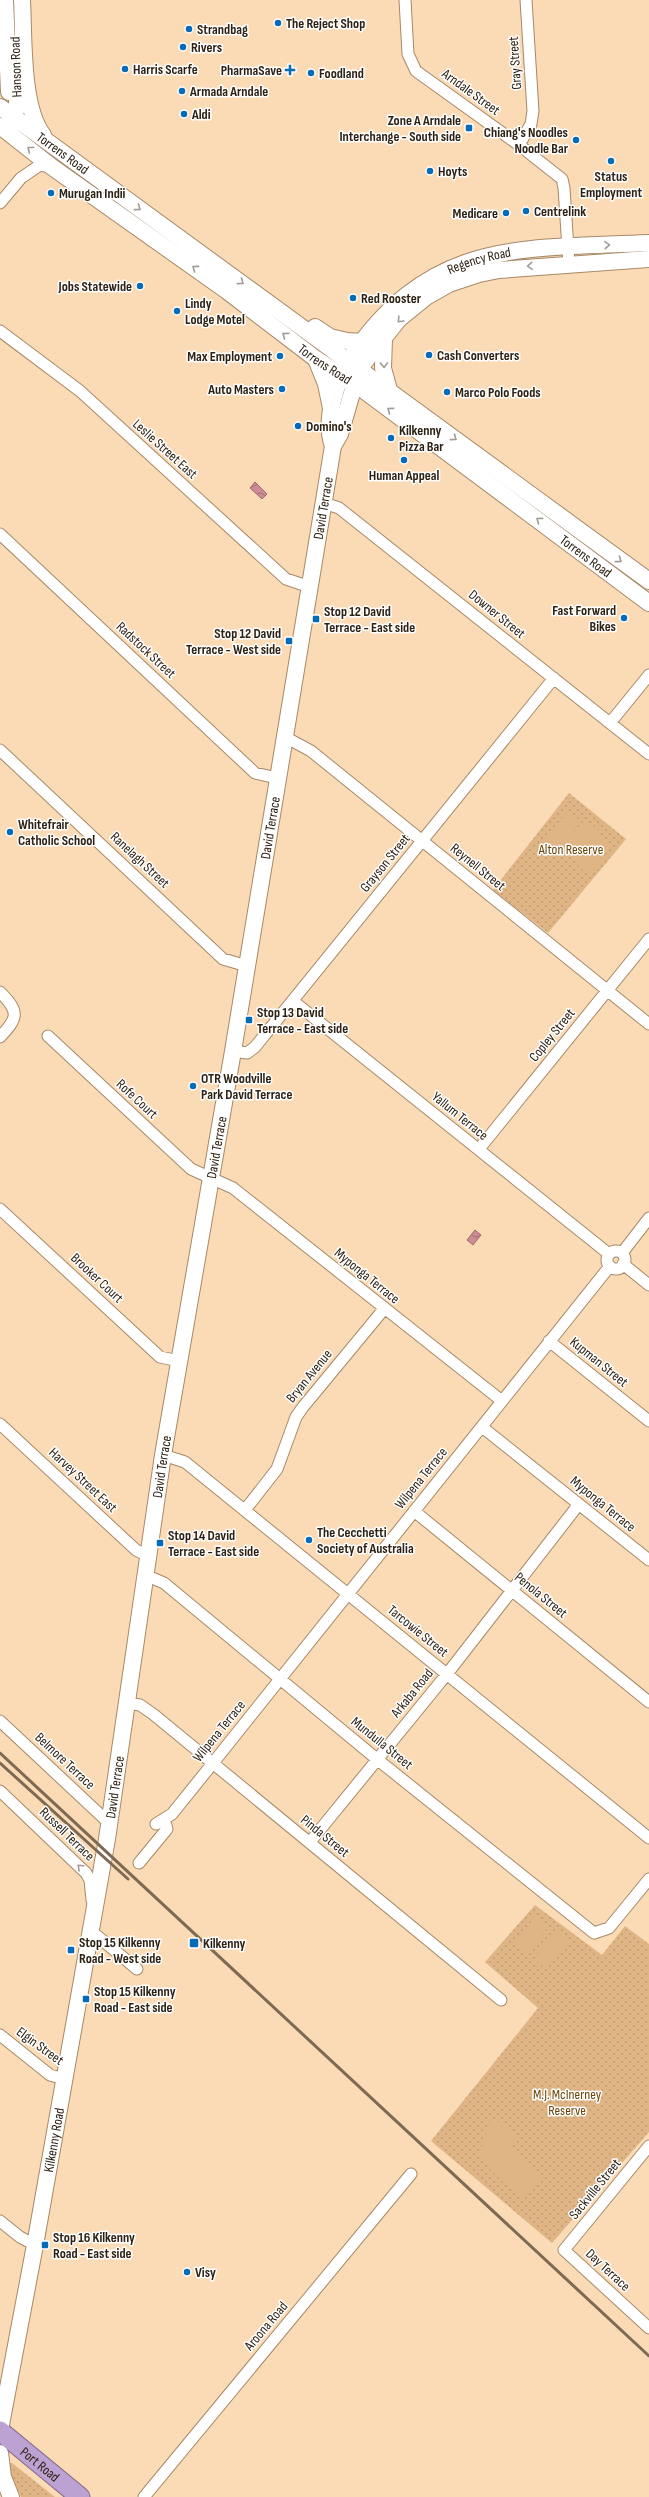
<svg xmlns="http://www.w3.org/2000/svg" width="649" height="2497" font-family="'Sofia Sans Condensed',sans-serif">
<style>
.grass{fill:url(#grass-dots)}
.garden{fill:#dfb585}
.water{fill:url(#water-waves);stroke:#9d6b6e}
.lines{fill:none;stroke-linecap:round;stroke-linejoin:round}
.minor-casing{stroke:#a78967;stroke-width:13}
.secondary-casing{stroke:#a78967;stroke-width:18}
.trunk-casing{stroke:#806587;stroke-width:21}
.minor{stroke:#fff;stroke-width:11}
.secondary{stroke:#fff;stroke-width:16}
.trunk{stroke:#bca2d2;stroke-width:19}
.rail{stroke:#7e6a53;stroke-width:3}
.oneway{stroke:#a09b95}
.poi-dot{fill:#066bb7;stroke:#fff;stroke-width:1.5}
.labels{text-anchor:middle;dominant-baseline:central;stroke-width:3;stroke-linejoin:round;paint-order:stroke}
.poi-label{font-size:14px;font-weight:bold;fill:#2d2113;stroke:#fff;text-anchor:start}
.street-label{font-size:14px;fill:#2d2113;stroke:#fff}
.park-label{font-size:14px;fill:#6d4406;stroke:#fff}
</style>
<defs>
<pattern id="grass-dots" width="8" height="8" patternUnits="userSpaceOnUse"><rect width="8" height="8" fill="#dfb585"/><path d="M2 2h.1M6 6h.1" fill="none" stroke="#c09b72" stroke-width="1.8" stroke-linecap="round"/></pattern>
<pattern id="water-waves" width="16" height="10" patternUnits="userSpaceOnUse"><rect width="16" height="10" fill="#cd8b95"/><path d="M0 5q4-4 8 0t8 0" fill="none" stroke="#a77178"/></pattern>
</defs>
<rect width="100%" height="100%" fill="#fbdbb6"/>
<path class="grass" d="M569 793 626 839 548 933 493 890Z
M535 1905 602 1955 625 1926 649 1944V2132L552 2243 431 2141 538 2008 485 1962Z
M9 2463H12L55 2497H21L9 2470Z"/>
<path class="garden" d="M566 813 580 823 558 851 545 840Z
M585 819 601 832 598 836 611 847 589 875 576 864 579 861 562 847Z
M536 1915 549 1926 527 1953 514 1943Z
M556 1931 568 1941 546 1969 534 1959Z
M490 2121H497L516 2137 508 2145 544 2178 523 2200 488 2168 502 2152 489 2166 479 2156Z"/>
<path class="water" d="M255 482 267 494 262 499 250 488Z
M475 1230 481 1235 473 1245 467 1240Z"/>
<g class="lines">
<defs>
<path id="minor" d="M405 0 408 54 416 71 519 145 562 179 564 188 569 264
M519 145 531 124 533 111 526 0
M0 203 21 178 40 165 51 167
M0 331 80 391 286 579 310 587
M324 503 339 508 649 754
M0 534 255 773 277 778
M610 723 649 675
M285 737 311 751 649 1024
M0 750 223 959 247 966
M0 992C20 1012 18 1018 0 1037
M293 1001 609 1254
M48 1036 191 1169 233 1188 502 1401
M233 1051 247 1053 255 1047 554 678
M479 1149 649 939
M0 1209 160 1357 179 1361
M607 1260a9 9 0 1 1 18 0a9 9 0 1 1-18 0Z
M622 1253 649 1218
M623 1264 649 1285
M549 1341 649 1421
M0 1424 136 1550 148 1556
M482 1427 649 1560
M163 1455 185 1462 649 1838
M245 1510 277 1469 296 1417 303 1407 384 1309
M414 1511 649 1702
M145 1575 164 1583 378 1760 594 1933 609 1928 649 1879
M126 1703 140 1705 153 1714 501 2000
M0 1721 109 1823
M0 1791 86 1873 90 1880 92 1900
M156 1824 172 1814 213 1763 610 1266
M310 1842 447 1674 579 1504
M139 1863 167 1829 164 1819
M90 1930 137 1969
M0 2035 50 2075 64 2079
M649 2146 564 2250 649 2328
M0 2221 20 2237 35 2245
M144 2497 411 2174"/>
<g id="secondary">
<path d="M5 0 9 92"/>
<path d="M22 0C24 36 21 107 43 135"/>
<path id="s1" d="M0 107 649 581"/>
<path id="s2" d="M0 126 52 167 227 291 316 359 354 383 649 603"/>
<path d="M10 127 17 108V77"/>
<path d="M315 327 330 337 347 341 363 342"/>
<path d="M384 339 383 368 389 390"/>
<path d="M316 359 326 384 331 408"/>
<path id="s3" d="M333 446C323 420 337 379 351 357 432 238 521 249 649 243"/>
<path id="s4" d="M0 2430 35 2245 107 1839 163 1455 233 1051 333 446 340 434 359 369 399 319 426 297 449 284 479 274 499 270 649 259"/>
<path d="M0 2453 3 2477 11 2497"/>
</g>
<g id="trunk">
<path id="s5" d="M0 2431 80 2497"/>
</g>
</defs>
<use href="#minor" class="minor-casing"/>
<use href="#secondary" class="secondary-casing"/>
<use href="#trunk" class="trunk-casing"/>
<use href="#minor" class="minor"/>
<use href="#secondary" class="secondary"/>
<use href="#trunk" class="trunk"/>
<path class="rail" d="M0 1753 649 2356
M0 1763 128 1879"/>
</g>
<defs><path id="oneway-chevron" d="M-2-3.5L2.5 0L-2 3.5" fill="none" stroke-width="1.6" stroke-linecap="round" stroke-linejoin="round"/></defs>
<g class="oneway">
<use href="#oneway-chevron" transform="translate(30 149) rotate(-142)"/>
<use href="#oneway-chevron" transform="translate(138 208) rotate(36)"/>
<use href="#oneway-chevron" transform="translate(607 245) rotate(-3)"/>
<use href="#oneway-chevron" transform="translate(530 266) rotate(176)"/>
<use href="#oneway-chevron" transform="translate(195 268) rotate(-144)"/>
<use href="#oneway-chevron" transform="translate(241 282) rotate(36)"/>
<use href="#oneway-chevron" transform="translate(400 320) rotate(134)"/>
<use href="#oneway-chevron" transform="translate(285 335) rotate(-143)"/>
<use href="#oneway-chevron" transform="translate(384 365) rotate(88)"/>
<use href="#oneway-chevron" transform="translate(390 410) rotate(-143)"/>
<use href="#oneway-chevron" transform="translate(454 438) rotate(36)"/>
<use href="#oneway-chevron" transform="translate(539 520) rotate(-144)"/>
<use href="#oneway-chevron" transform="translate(619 560) rotate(36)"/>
<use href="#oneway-chevron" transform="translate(80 1867) rotate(-137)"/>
</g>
<g class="poi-dot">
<circle cx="278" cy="23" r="4"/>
<circle cx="189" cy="29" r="4"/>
<circle cx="183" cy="47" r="4"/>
<circle cx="125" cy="69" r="4"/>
<path d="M288 64h4v4h4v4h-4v4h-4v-4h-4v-4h4z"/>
<circle cx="311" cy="73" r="4"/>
<circle cx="182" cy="91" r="4"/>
<circle cx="184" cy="114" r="4"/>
<rect x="465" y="124" width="8" height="8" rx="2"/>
<circle cx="576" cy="140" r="4"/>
<circle cx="611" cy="161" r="4"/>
<circle cx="430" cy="171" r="4"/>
<circle cx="51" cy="193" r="4"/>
<circle cx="526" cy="211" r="4"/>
<circle cx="506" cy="213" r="4"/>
<circle cx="140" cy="286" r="4"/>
<circle cx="353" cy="298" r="4"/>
<circle cx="177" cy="311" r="4"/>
<circle cx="429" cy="355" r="4"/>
<circle cx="280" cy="356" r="4"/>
<circle cx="282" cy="389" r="4"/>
<circle cx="447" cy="392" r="4"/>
<circle cx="298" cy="426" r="4"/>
<circle cx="391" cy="438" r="4"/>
<circle cx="404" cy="460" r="4"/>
<circle cx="624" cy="618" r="4"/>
<rect x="312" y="615" width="8" height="8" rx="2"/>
<rect x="285" y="637" width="8" height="8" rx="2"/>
<circle cx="10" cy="832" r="4"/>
<rect x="245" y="1016" width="8" height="8" rx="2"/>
<circle cx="193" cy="1086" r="4"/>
<circle cx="309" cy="1540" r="4"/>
<rect x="156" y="1539" width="8" height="8" rx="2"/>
<rect x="189" y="1938" width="10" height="10" rx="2"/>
<rect x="67" y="1946" width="8" height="8" rx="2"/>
<rect x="82" y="1995" width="8" height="8" rx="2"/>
<rect x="41" y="2241" width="8" height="8" rx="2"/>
<circle cx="187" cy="2272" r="4"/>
</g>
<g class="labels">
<g class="poi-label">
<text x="286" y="23">The Reject Shop</text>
<text x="197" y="29">Strandbag</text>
<text x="191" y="47">Rivers</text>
<text x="133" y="69">Harris Scarfe</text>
<text x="282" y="70" text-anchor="end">PharmaSave</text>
<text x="319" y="73">Foodland</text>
<text x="190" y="91">Armada Arndale</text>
<text x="192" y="114">Aldi</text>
<text x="461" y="120" text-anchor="end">Zone A Arndale<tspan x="461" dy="16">Interchange - South side</tspan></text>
<text x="568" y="132" text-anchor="end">Chiang's Noodles<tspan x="568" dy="16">Noodle Bar</tspan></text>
<text x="438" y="171">Hoyts</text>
<text x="611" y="176" text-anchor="middle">Status<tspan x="611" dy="16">Employment</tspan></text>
<text x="59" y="193">Murugan Indii</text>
<text x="534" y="211">Centrelink</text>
<text x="498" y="213" text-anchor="end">Medicare</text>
<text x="132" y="286" text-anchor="end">Jobs Statewide</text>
<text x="361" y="298">Red Rooster</text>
<text x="185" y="303">Lindy<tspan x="185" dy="16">Lodge Motel</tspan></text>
<text x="437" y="355">Cash Converters</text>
<text x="272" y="356" text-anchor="end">Max Employment</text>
<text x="274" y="389" text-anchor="end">Auto Masters</text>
<text x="455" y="392">Marco Polo Foods</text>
<text x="306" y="426">Domino's</text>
<text x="399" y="430">Kilkenny<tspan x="399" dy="16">Pizza Bar</tspan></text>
<text x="404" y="475" text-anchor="middle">Human Appeal</text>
<text x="616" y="610" text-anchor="end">Fast Forward<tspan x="616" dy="16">Bikes</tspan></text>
<text x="324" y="611">Stop 12 David<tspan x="324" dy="16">Terrace - East side</tspan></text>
<text x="281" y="633" text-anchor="end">Stop 12 David<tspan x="281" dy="16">Terrace - West side</tspan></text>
<text x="18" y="824">Whitefrair<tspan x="18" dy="16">Catholic School</tspan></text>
<text x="257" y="1012">Stop 13 David<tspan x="257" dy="16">Terrace - East side</tspan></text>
<text x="201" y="1078">OTR Woodville<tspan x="201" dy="16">Park David Terrace</tspan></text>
<text x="317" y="1532">The Cecchetti<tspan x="317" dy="16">Society of Australia</tspan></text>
<text x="168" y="1535">Stop 14 David<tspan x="168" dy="16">Terrace - East side</tspan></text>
<text x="79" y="1942">Stop 15 Kilkenny<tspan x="79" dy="16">Road - West side</tspan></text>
<text x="203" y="1943">Kilkenny</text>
<text x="94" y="1991">Stop 15 Kilkenny<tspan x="94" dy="16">Road - East side</tspan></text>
<text x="53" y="2237">Stop 16 Kilkenny<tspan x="53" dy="16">Road - East side</tspan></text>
<text x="195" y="2272">Visy</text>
</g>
<g class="street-label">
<text transform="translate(515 63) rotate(-94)">Gray Street</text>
<text transform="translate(16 67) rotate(-92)">Hanson Road</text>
<text transform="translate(471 92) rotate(36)">Arndale Street</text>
<text stroke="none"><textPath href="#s1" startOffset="78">Torrens Road</textPath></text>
<text stroke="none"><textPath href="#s3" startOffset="258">Regency Road</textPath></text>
<text stroke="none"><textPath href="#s2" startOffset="403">Torrens Road</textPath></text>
<text transform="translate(165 449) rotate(42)">Leslie Street East</text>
<text stroke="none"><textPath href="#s4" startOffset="1949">David Terrace</textPath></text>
<text stroke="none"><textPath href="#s2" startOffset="727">Torrens Road</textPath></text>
<text transform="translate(497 614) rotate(39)">Downer Street</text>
<text transform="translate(146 650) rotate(43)">Radstock Street</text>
<text stroke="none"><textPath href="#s4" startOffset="1625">David Terrace</textPath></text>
<text transform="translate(140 860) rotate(43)">Ranelagh Street</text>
<text transform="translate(385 863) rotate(-51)">Grayson Street</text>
<text transform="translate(478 867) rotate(39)">Reynell Street</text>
<text transform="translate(552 1035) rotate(-51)">Copley Street</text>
<text transform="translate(137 1099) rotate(43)">Rofe Court</text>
<text transform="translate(460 1116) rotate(39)">Yallum Terrace</text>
<text stroke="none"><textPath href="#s4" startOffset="1301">David Terrace</textPath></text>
<text transform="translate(367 1276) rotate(39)">Myponga Terrace</text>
<text transform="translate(97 1278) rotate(43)">Brooker Court</text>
<text transform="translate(599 1362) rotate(39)">Kupman Street</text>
<text transform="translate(309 1376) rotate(-51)">Bryan Avenue</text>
<text stroke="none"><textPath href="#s4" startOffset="977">David Terrace</textPath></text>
<text transform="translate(421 1478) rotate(-51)">Wilpena Terrace</text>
<text transform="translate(83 1480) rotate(43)">Harvey Street East</text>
<text transform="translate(603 1504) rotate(39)">Myponga Terrace</text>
<text transform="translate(541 1595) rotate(39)">Penola Street</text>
<text transform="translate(418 1631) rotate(39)">Tarcowie Street</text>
<text transform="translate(412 1693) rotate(-51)">Arkaba Road</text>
<text transform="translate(219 1731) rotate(-51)">Wilpena Terrace</text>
<text transform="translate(382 1743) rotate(39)">Mundulla Street</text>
<text transform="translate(65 1761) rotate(43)">Belmore Terrace</text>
<text stroke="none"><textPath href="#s4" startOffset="653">David Terrace</textPath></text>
<text transform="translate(67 1834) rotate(44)">Russell Terrace</text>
<text transform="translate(325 1836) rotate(39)">Pinda Street</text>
<text transform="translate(40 2046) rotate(36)">Elgin Street</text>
<text stroke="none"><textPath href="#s4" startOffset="295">Kilkenny Road</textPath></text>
<text transform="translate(595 2189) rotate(-51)">Sackville Street</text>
<text transform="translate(608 2270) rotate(43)">Day Terrace</text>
<text transform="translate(266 2326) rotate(-50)">Aroona Road</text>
<text stroke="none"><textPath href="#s5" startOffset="52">Port Road</textPath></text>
</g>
<g class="park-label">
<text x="571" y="849">Alton Reserve</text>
<text x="567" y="2094">M.J. McInerney<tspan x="567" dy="16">Reserve</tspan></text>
</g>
</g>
</svg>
